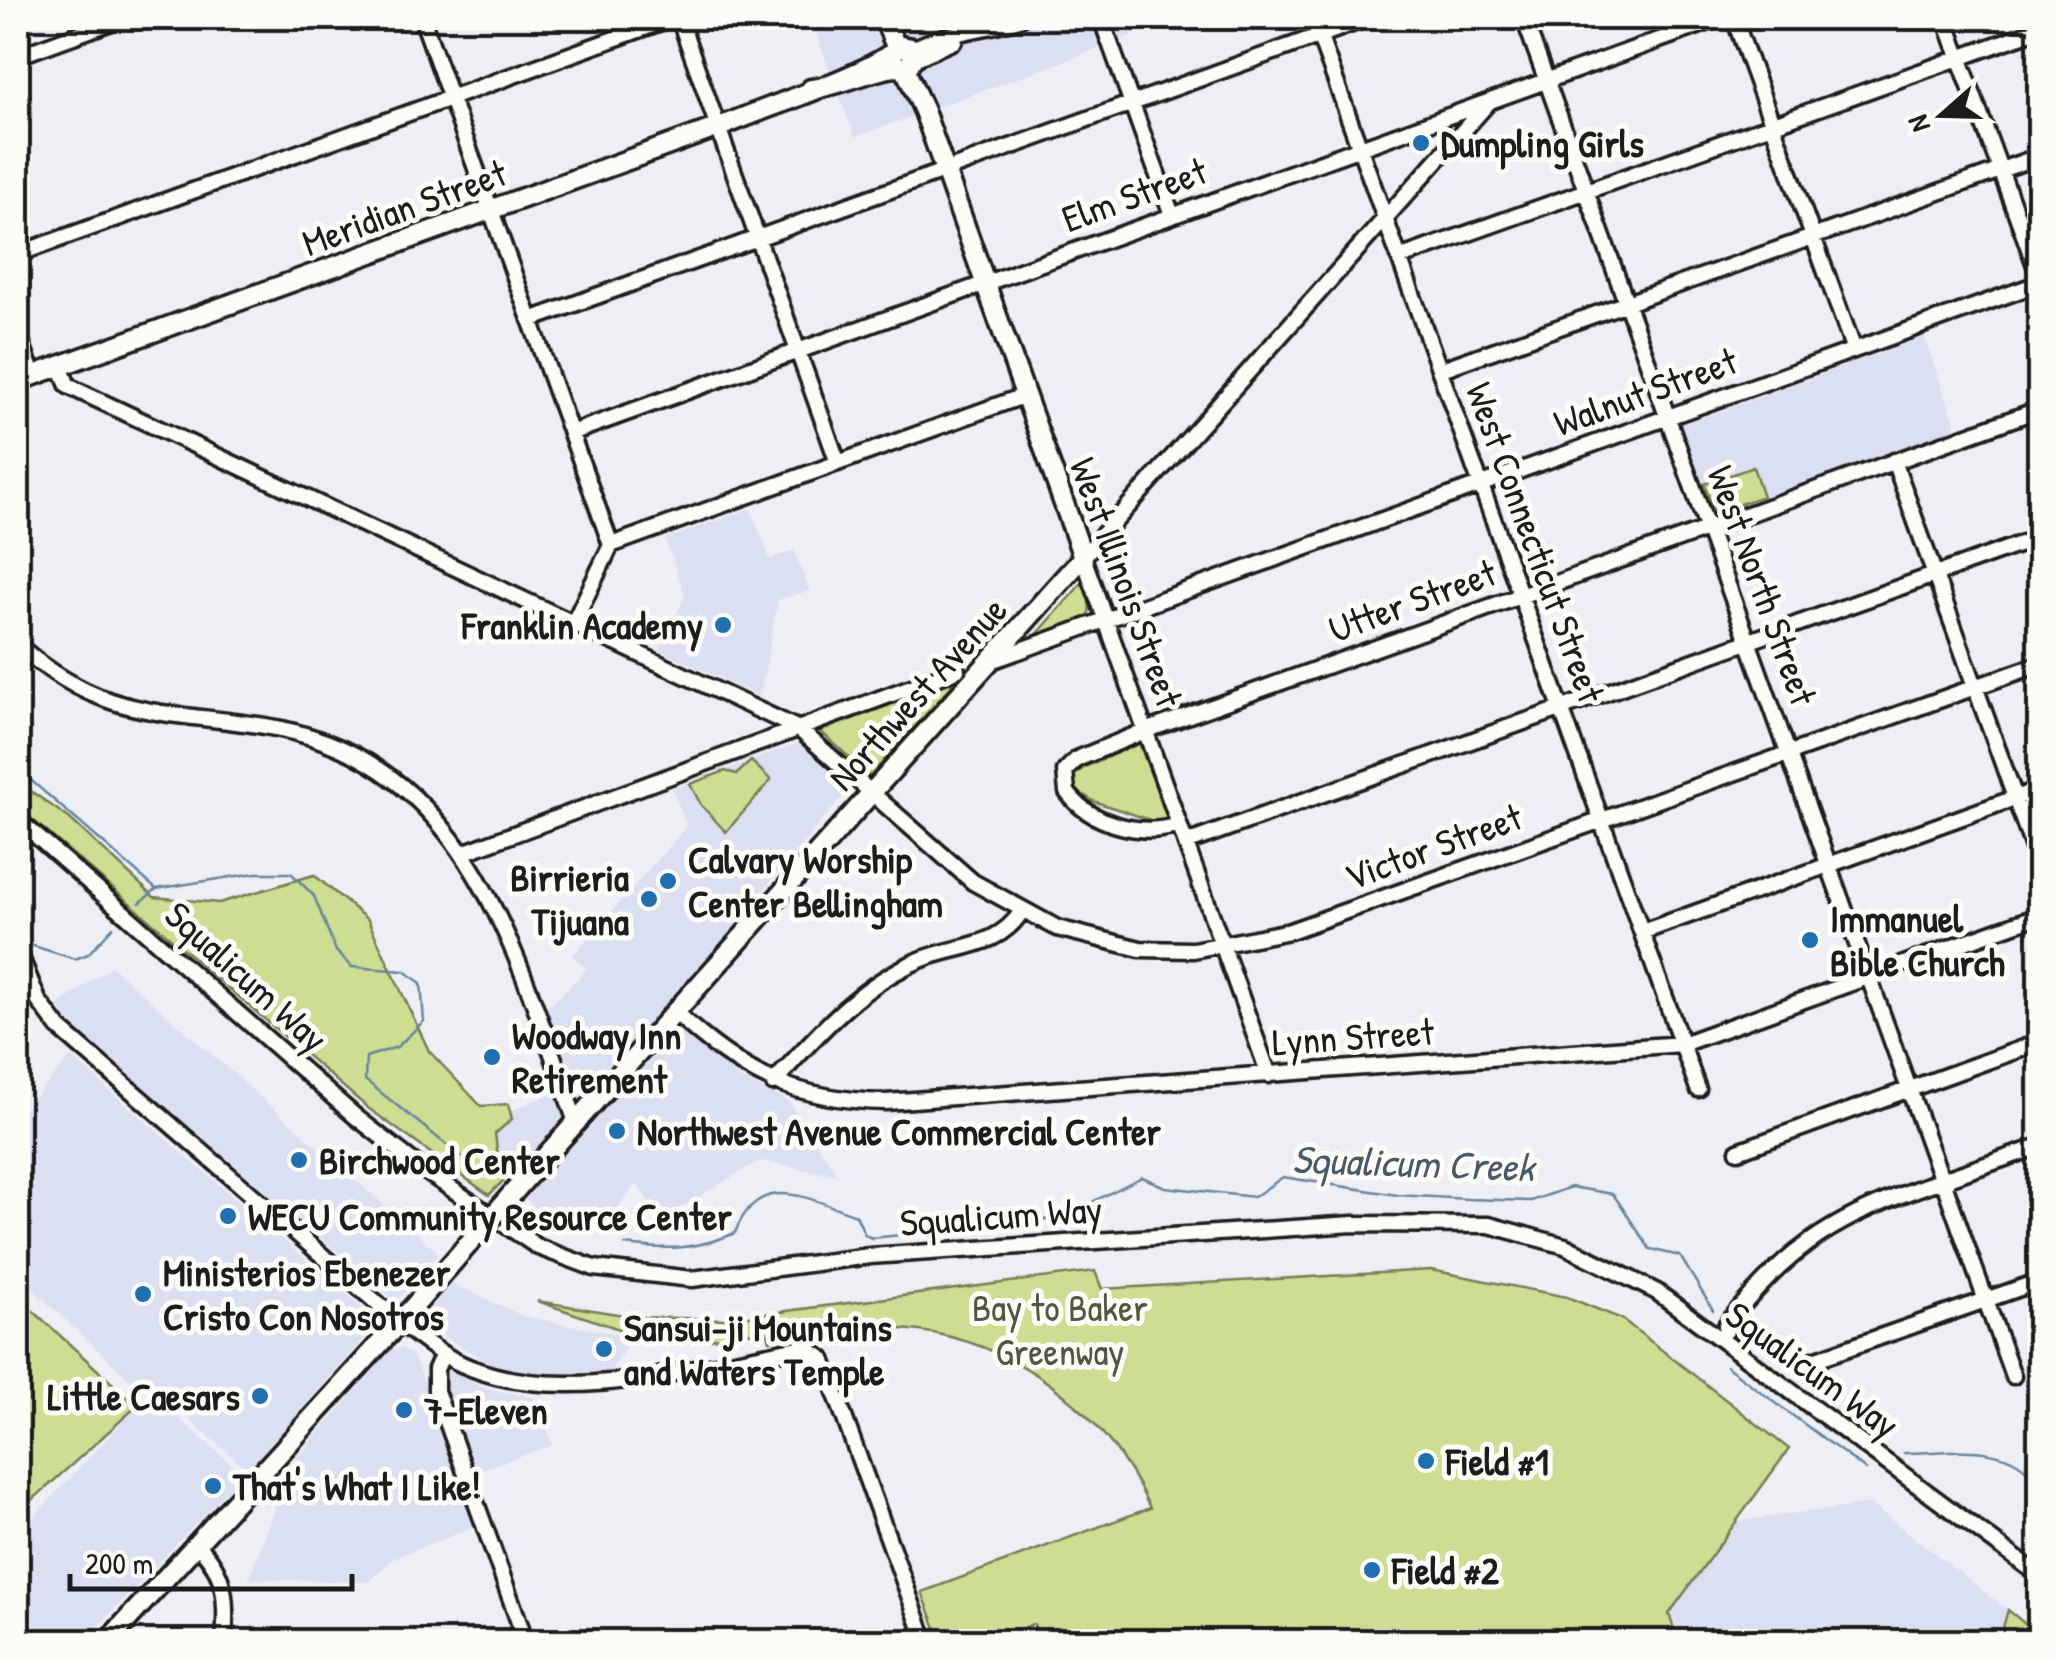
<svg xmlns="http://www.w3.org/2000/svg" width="2057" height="1659" font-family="'Patrick Hand',sans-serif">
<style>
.built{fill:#dbdff2}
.green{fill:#cddd91;stroke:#747c56;stroke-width:2.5}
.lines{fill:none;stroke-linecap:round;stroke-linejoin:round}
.stream{stroke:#67849e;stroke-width:2.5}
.minor-casing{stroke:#1c1c1c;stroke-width:21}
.major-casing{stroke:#1c1c1c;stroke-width:25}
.minor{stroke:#fdfcf7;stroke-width:14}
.major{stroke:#fdfcf7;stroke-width:18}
.major-bridge-casing{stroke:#1c1c1c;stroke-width:25;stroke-linecap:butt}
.major-bridge{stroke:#fdfcf7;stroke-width:18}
.poi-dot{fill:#1f6fb2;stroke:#fdfcf7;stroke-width:4}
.labels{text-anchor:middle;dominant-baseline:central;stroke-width:10;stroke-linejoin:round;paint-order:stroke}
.poi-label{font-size:38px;font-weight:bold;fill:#1c1c1c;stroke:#fdfcf7;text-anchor:start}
.street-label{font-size:38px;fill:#1c1c1c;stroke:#fdfcf7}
.park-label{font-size:38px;fill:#51563f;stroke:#fdfcf7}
.water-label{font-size:40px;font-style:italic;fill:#485968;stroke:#fdfcf7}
</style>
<rect width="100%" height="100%" fill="#eeeff5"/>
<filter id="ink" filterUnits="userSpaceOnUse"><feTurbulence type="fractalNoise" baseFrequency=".01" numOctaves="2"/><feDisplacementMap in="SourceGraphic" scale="20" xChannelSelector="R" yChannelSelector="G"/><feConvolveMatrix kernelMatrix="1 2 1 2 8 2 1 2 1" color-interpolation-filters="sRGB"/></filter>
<g filter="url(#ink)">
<path class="built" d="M860 18H1095L1106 46 855 137 816 34Z
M1108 18H1181L1116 41Z
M1924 337 1957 428 1713 515 1681 425Z
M751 508 770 559 794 550 810 591 778 600 760 697 660 650 685 596 665 539Z
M802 742 845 778 848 790 761 893 766 898 650 1026 668 1042 682 1033 742 1080 789 1101 838 1176 759 1161 662 1219 636 1184 603 1227 587 1232 539 1210 504 1183 496 1133 513 1120 510 1111 573 1085 545 1010 587 969 572 956 687 826 672 789Z
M111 966 439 1253 396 1301 73 1029 57 1006Z
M71 1057 375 1319 376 1326 247 1470 144 1379 137 1386 18 1276V1116Z
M452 1283 523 1316 632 1337 609 1375 583 1380 505 1373 423 1324 425 1314Z
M402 1348 412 1354 418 1365 475 1527 394 1558 368 1582 249 1579 290 1465 391 1350Z
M446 1367 481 1387 538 1399 552 1445 474 1472 444 1394Z
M150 1393 243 1474 84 1641H18V1533Z
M1871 1504 2008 1610 2002 1631 1989 1642 1678 1641 1669 1615 1737 1521Z"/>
<path class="green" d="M1753 467 1763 496 1714 513 1704 484Z
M1081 584H1085C1102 632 1072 626 1033 639Z
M957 680 870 776 820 731Z
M1139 743 1171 827 1093 801 1073 788 1072 777 1085 767Z
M751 761 771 780 726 832 701 805 690 784 725 771 737 774Z
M18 782 69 818 154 897 219 903 314 875 368 920 429 1051 481 1106 508 1104 512 1119 495 1134 499 1164 510 1174 489 1195 368 1108 18 807Z
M1431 1270 1567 1297 1622 1319 1789 1449 1669 1614 1678 1641 1041 1642 1034 1624 988 1641H941L922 1592 1150 1508C1105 1409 1012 1337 901 1329 859 1327 812 1337 770 1340L766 1330 679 1344 677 1336 619 1329 537 1301 636 1317 725 1319 1095 1271 1102 1289Z
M18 1297 137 1406 18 1513Z
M2008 1610 2039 1635V1641H1989L2002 1631Z"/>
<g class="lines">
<path class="stream" d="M18 769 156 889 256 873H291L314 896 336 951 352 967 404 971 421 983 424 1021 397 1047 366 1057 365 1080 477 1169
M140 903 155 890
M27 944 75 959 88 954 113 927
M625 1245C667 1250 696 1250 735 1233 759 1170 806 1198 856 1215L865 1235 872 1238 1060 1218 1142 1177 1165 1187 1254 1197 1283 1177 1397 1195 1468 1199 1531 1201 1571 1187 1613 1194 1650 1249 1680 1256 1713 1310
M1726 1366 1866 1470
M1904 1453C1950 1453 2008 1439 2037 1482L2027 1510 2040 1526"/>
<defs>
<path id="minor" d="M422 18 611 545
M679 18 838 463
M1101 18 1172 215
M1313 18 1698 1089
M1524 18 1940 1175
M1734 18 1854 350
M1945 18 2040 279
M913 49C947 31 986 30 1022 18
M18 56 123 18
M916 58 954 41
M18 254 672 18
M1399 258 2040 29
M530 320 1368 18
M18 332 33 376
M60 366 68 386 799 729 973 882 1057 928 1140 949 1193 950 1290 931 2040 664
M1439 370 2040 156
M571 433 1720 18
M1894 461 2040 867
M574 622 611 545 1026 395
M18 645C103 720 161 710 265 726 471 759 516 957 576 1122
M991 661 2040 283
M18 820 356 1117 425 1171 538 1247 594 1268 692 1279 870 1256 1353 1224 1489 1225 1565 1246 1657 1292 2040 1576
M1179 825C1142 837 1091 825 1067 792L1065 771 1077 759 1145 731 2040 409
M1186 843 2040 537
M465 852 957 670
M1642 932 2040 789
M18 950 38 1000 59 1028 399 1322C422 1339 444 1358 471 1368 568 1407 704 1365 805 1347L823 1359 926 1642
M675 1012C741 1074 794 1100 886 1102L1682 1044 2040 915
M1269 1075 1083 557 1488 103
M773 1083C818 1034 858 986 920 960 956 945 999 948 1021 912
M1738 1151 2040 1042
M1948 1178 2040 1146
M1945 1186 2013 1376
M1726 1331V1325C1792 1243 1837 1217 1936 1182L1940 1175 1948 1178 1945 1186 1936 1182
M443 1354 436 1369V1391L526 1642
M1811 1361 2040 1281
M198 1546C227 1573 227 1603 224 1642"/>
<path id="major" d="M884 18 897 49
M18 381 727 124C771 105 871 74 901 46L912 48 915 54 908 67C880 64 843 86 811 89
M519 1186 1083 557 924 111 904 67
M107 1642 416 1304"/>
</defs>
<use href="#minor" class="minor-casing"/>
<use href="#major" class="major-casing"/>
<use href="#minor" class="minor"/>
<use href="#major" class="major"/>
<defs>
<path id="major-bridge" d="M416 1304 519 1186"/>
</defs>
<use href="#major-bridge" class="major-bridge-casing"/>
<use href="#major-bridge" class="major-bridge"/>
</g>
</g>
<g class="poi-dot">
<circle cx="1421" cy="143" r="10"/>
<circle cx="723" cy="625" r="10"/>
<circle cx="668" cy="881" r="10"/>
<circle cx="649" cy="899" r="10"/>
<circle cx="1810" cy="940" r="10"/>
<circle cx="492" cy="1057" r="10"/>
<circle cx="617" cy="1131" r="10"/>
<circle cx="299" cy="1160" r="10"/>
<circle cx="228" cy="1216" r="10"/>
<circle cx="143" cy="1294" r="10"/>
<circle cx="604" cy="1349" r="10"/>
<circle cx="260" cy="1396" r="10"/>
<circle cx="404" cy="1410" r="10"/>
<circle cx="1426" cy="1461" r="10"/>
<circle cx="213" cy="1486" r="10"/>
<circle cx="1372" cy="1570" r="10"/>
</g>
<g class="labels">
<g class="poi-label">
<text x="1441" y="143">Dumpling Girls</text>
<text x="703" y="625" text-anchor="end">Franklin Academy</text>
<text x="688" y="859">Calvary Worship<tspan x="688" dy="44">Center Bellingham</tspan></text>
<text x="629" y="877" text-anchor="end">Birrieria<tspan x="629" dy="44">Tijuana</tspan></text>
<text x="1830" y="918">Immanuel<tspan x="1830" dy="44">Bible Church</tspan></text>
<text x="512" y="1035">Woodway Inn<tspan x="512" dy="44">Retirement</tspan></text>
<text x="637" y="1131">Northwest Avenue Commercial Center</text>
<text x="319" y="1160">Birchwood Center</text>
<text x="248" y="1216">WECU Community Resource Center</text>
<text x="163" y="1272">Ministerios Ebenezer<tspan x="163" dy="44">Cristo Con Nosotros</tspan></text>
<text x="624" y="1327">Sansui-ji Mountains<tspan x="624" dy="44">and Waters Temple</tspan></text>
<text x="240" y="1396" text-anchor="end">Little Caesars</text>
<text x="424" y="1410">7-Eleven</text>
<text x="1446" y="1461">Field #1</text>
<text x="233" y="1486">That's What I Like!</text>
<text x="1392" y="1570">Field #2</text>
</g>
<g class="street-label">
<text transform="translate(1134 194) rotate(-20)">Elm Street</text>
<text transform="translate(404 207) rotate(-20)">Meridian Street</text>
<text transform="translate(1645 391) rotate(-20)">Walnut Street</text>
<text transform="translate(1536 542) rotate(70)">West Connecticut Street</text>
<text transform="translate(1127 582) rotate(70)">West Illinois Street</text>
<text transform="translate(1763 585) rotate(70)">West North Street</text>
<text transform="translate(1412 600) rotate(-20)">Utter Street</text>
<text transform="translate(917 693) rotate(-48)">Northwest Avenue</text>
<text transform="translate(1433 846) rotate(-20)">Victor Street</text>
<text transform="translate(247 976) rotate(42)">Squalicum Way</text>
<text transform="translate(1353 1036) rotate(-4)">Lynn Street</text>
<text transform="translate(1001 1215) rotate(-4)">Squalicum Way</text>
<text transform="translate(1813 1369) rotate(36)">Squalicum Way</text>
</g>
<g class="park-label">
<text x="1060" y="1307">Bay to Baker<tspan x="1060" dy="44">Greenway</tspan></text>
</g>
<g class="water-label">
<text transform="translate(1413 1162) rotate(2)">Squalicum Creek</text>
</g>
</g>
<rect width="2057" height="1659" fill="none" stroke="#fdfcf7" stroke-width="60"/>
<rect x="30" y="30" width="1997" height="1599" fill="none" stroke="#1c1c1c" stroke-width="4" filter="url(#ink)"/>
<g transform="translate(1942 115) rotate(250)" stroke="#fdfcf7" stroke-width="8" paint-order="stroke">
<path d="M0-8L18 38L0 25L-18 38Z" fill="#1c1c1c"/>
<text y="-15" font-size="28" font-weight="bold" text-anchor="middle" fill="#1c1c1c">N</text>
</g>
<path d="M70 1574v15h282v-15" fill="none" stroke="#1c1c1c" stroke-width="5"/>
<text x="85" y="1574" font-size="30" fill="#1c1c1c" stroke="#fdfcf7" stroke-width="8" paint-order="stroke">200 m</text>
</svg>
